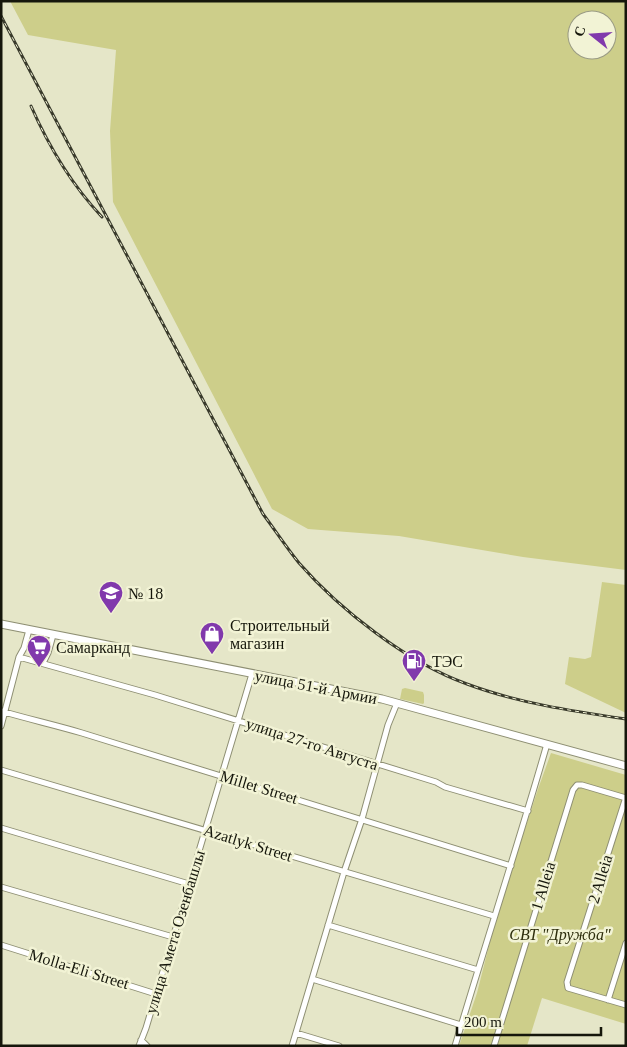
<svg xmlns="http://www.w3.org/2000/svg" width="627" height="1047" font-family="Georgia,serif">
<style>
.green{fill:#cdce8a;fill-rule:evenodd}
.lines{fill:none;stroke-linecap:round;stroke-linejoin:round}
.street-casing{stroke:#8e8f73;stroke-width:7}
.secondary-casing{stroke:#8e8f73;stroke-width:9}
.street{stroke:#fff;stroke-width:5}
.secondary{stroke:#fff;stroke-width:7}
.rail-casing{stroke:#393a2b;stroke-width:3}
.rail{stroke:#f2f3d5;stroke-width:1;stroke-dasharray:4;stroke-linecap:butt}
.labels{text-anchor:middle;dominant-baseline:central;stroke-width:5;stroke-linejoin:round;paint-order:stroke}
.poi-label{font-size:16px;fill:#15160b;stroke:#f2f3d5;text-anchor:start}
.street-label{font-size:16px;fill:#15160b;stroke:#f2f3d5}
.park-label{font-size:16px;font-style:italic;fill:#2d2d0c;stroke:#f2f3d5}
</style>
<rect width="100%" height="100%" fill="#e5e6c8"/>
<path class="green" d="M10 1H626V570L523 557 399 536 308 529 272 509 113 202 110 131 116 50 28 35ZM577 20H607V50H577Z
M602 582 626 585V713L565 684 569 657 585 659 591 657Z
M405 688 423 692 424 695V703L423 704 400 699 402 689Z
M551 753 626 775V1024L542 998 527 1046H459L477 993 497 914 538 789Z"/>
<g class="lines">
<defs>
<path id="street" d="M19 657 155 695 436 782 445 787 528 811
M43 663 48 653 53 635
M1 711C28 719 55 725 82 733 225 777 368 821 511 866
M1 726 19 657 24 648 29 630
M1 770 494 916
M626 797 567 982 568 988 626 1005
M1 828 189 884
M1 887 173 937
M328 925 478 970
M1 945 156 994
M312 979 461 1025
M608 1000 626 943
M296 1033 339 1046
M141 1040 147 1046
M139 1046 146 1028 252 674
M292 1046 344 872 362 819 388 725 397 703
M455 1046C485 945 518 845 547 744
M494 1046 573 790 577 785H582L626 798"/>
<path id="secondary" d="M1 624 382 699 626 766"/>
</defs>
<use href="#street" class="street-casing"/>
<use href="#secondary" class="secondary-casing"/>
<use href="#street" class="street"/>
<use href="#secondary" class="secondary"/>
<defs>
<path id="rail" d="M1 16 263 514C275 530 286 547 299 563 340 610 408 663 467 684 518 703 572 711 626 719
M31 106C49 147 71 184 102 217"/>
</defs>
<use href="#rail" class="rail-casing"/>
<use href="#rail" class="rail"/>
</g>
<defs>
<symbol id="school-pin" viewBox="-11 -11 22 30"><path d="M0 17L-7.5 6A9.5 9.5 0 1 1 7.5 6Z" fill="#8139ac" stroke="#f2f3d5"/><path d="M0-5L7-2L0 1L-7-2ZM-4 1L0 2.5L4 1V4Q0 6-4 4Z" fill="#fff"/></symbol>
<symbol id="shop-pin" viewBox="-11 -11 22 30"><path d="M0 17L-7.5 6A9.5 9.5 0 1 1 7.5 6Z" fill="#8139ac" stroke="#f2f3d5"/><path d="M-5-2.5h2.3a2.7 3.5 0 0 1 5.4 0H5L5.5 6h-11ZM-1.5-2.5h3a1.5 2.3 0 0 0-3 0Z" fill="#fff"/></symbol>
<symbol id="supermarket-pin" viewBox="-11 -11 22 30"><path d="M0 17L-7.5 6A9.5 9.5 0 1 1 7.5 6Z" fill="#8139ac" stroke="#f2f3d5"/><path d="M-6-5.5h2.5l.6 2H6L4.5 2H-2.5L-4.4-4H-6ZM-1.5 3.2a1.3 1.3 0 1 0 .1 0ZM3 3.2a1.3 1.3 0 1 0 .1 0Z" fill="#fff"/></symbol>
<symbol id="fuel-pin" viewBox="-11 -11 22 30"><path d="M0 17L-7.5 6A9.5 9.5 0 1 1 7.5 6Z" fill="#8139ac" stroke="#f2f3d5"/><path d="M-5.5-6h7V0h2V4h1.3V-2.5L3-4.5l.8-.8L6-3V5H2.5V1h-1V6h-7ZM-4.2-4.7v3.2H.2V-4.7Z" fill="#fff"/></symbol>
</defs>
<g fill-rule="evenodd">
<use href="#school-pin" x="97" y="579" width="28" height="38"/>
<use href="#shop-pin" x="198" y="620" width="28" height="38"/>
<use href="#supermarket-pin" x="25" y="633" width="28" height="38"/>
<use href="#fuel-pin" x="400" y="647" width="28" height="38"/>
</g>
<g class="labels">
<g class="poi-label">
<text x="128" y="593">№ 18</text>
<text x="230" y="625">Строительный<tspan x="230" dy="18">магазин</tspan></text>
<text x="56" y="647">Самарканд</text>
<text x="432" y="661">ТЭС</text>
</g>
<g class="street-label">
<text transform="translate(316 687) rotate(11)">улица 51-й Армии</text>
<text transform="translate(312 744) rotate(18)">улица 27-го Августа</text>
<text transform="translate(259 787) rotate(17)">Millet Street</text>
<text transform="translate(248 843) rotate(17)">Azatlyk Street</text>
<text transform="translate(600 879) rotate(-73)">2 Alleia</text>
<text transform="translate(543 886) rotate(-73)">1 Alleia</text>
<text transform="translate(175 932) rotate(-73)">улица Амета Озенбашлы</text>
<text transform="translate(79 969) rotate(17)">Molla-Eli Street</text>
</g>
<g class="park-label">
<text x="560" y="934">СВТ "Дружба"</text>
</g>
</g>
<rect width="627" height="1047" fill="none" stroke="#15160b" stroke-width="5"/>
<g transform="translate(592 35) rotate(287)"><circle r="24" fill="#f2f3d5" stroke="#9a9b84"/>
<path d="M0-4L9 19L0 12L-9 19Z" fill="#8139ac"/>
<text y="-8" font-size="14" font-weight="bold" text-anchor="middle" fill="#15160b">С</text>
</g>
<path d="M457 1027v8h144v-8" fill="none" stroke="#15160b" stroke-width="2.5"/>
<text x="464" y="1027" font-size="15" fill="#15160b" stroke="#f2f3d5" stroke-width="4" paint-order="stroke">200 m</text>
</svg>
